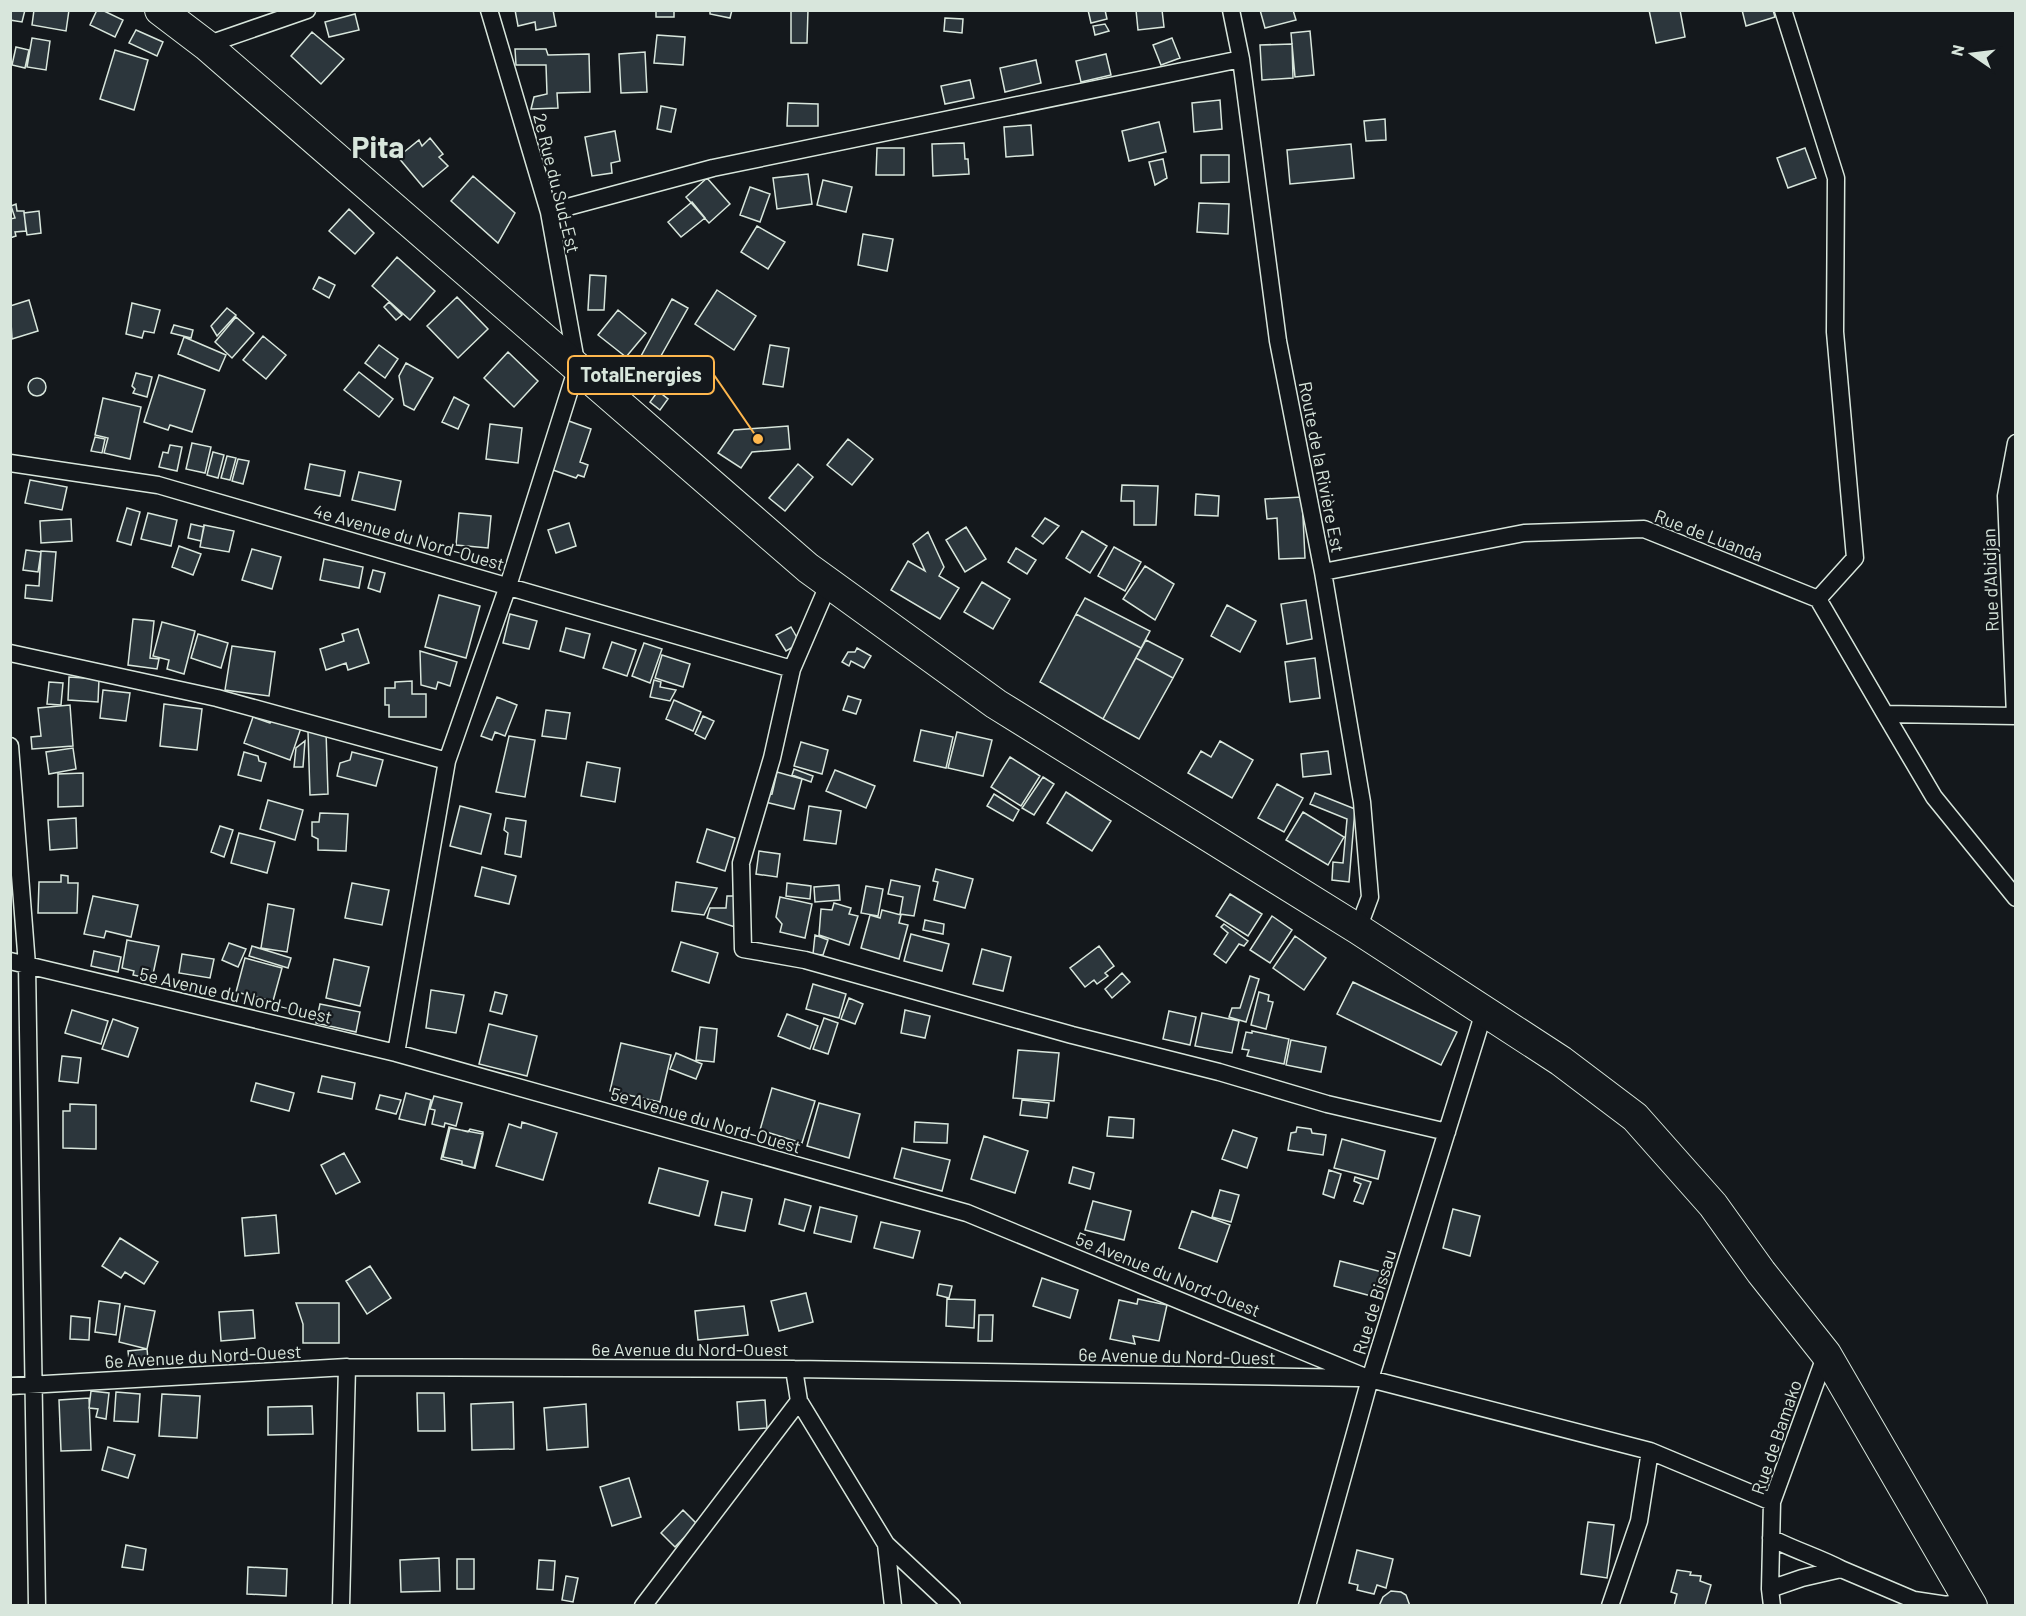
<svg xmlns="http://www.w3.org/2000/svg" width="2026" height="1616" font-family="Barlow,sans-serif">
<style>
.building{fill:#2c363c;stroke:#d8e6dc;stroke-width:1.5}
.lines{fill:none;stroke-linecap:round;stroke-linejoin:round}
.street-casing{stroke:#d8e6dc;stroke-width:19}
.highway-casing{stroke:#d8e6dc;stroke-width:32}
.street{stroke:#14181c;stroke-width:16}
.highway{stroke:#14181c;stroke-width:30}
.labels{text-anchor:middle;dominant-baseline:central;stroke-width:4.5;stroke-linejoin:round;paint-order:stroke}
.street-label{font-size:18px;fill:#d8e6dc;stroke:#14181c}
.town-label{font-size:30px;font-weight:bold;fill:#d8e6dc;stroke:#14181c}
.leader{fill:none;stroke:#ffb74d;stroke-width:2}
.callout-dot{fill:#ffb74d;stroke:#14181c;stroke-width:2}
.callout{fill:#14181c;stroke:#ffb74d;stroke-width:2}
.callout-label{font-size:20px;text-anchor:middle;font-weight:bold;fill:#d8e6dc}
</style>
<rect width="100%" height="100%" fill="#14181c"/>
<path class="building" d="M10 10H25L22 22 10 20Z
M34 10H69L66 31 32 25Z
M97 10H102L123 20 115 37 90 25Z
M515 10H553L556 26 536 30 535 22 518 26Z
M656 10H674V17H656Z
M710 10H732L730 18 710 14Z
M791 10H808L807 43H791Z
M1088 10H1105L1107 19 1091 23Z
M1136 10H1162L1164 27 1138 30Z
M1260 10H1293L1296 20 1265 28Z
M1649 10H1680L1685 37 1656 43Z
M1742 10H1773L1775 17 1746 26Z
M355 14 359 30 329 37 325 22Z
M945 18 963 19 962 33 944 31Z
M1105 24 1109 31 1095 35 1093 26Z
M136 30 163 42 157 56 129 43Z
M1310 31 1314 75 1295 77 1291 33Z
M312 32 344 59 321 84 291 56Z
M657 35 685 37 683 65 654 63Z
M32 38 50 41 46 70 27 67Z
M1172 38 1180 58 1161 65 1153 45Z
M1292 44 1293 78 1262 80 1260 45Z
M16 47 29 50 25 68 12 65Z
M515 49H546L548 55 589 54 590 92 557 93 558 108 531 109 534 97 547 94 546 65H516Z
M115 50 148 60 134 110 100 99Z
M645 52 647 92 621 93 619 54Z
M1106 54 1111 75 1081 82 1076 61Z
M1036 60 1041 83 1005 92 1000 68Z
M970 80 974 98 945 104 941 86Z
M1220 100 1222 129 1194 132 1192 103Z
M788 103 818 104V126H787Z
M661 106 676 109 671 132 657 129Z
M1385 119 1386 140 1366 141 1364 121Z
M1159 122 1166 152 1129 161 1122 131Z
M1031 125 1033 155 1006 157 1004 127Z
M615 131 620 161 611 163 612 173 592 176 585 137Z
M430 138 443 154 439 157 448 166 423 187 398 157 419 140 422 146Z
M964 143 965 159H968L969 174 933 176 932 144Z
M1351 144 1354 178 1290 184 1287 150Z
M877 148H904V175H876Z
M1805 148 1816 178 1788 188 1777 158Z
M1201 155H1229V182L1201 183Z
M1163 159 1167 178 1155 185 1149 162Z
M808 174 812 204 777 209 773 178Z
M473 176 515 213 498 243 451 201Z
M707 178 730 204 709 223 686 197Z
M823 180 852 187 846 212 817 205Z
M750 187 770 194 760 222 740 215Z
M692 202 705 218 681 237 668 222Z
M1199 203 1229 204 1228 234 1197 232Z
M16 204 17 211H24L26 231 15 232 16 236 10 238V219L15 218 11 206Z
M349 209 374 233 355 254 329 231Z
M39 211 41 233 27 235 24 213Z
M757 226 785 242 768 269 741 252Z
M863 234 893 239 887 271 858 265Z
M397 257 435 291 410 320 372 286Z
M590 275 606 276 604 310H588Z
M319 277 335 285 329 298 313 289Z
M717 290 756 316 734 350 695 324Z
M457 297 488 329 458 358 427 326Z
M672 299 688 308 649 377 634 369Z
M29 300 38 331 12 339 10 306Z
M389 302 402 315 396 320 384 307Z
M132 303 160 310 154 333 144 331 142 338 126 334Z
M227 308 236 315 217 336 211 326Z
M618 310 646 333 626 357 598 335Z
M236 317 254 333 232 358 215 342Z
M174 325 193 330 191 338 171 333Z
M263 336 286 355 266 379 243 360Z
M184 337 226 355 219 371 178 354Z
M379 345 398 359 385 378 365 363Z
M770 345 789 348 783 387 763 384Z
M508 352 538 381 514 407 484 378Z
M406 363 433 378 414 410 404 405 399 376Z
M359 372 393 399 379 417 344 390Z
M136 373 152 377 147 397 133 393 135 389 132 386Z
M159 375 205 390 192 432 170 425 168 430 144 422Z
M28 387a9 9 0 1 1 18 0a9 9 0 1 1-18 0Z
M658 391 668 399 660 410 650 402Z
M454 397 469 405 458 429 442 422Z
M103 398 141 407 130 459 104 453 108 438 95 435Z
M566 420 591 429 580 462 588 465 584 477 578 475 576 478 550 469Z
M490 424 522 428 518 463 486 459Z
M788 426 790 449 752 452 741 468 718 453 734 430Z
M95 437 105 439 102 453 91 451Z
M848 439 873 459 852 485 827 465Z
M192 443 211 447 205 473 186 469Z
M170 445 182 447 177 471 159 467 163 452 168 453Z
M213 452 224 455 218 478 207 475Z
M227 456 236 458 230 480 221 478Z
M238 459 249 461 243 484 232 481Z
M310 464 345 471 340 496 305 489Z
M798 464 813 477 785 511 769 498Z
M359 472 401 481 395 510 352 500Z
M30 480 67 487 62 510 25 503Z
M1122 485 1158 486 1156 525H1134V501H1121Z
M1196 494 1219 496 1218 516 1195 515Z
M1302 497 1305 558 1279 559 1277 518 1267 519 1265 499Z
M127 508 140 512 131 545 117 541Z
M148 513 177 520 171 546 141 539Z
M459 513 491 516 488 548 456 545Z
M1045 518 1059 526 1043 544 1032 536Z
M71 519 72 541 41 543 40 521Z
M569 523 576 546 556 553 548 530Z
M191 524 204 527 201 541 188 538Z
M204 525 234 531 229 552 200 547Z
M966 527 986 559 965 572 946 540Z
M1082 531 1107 546 1090 573 1066 558Z
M928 532 944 567 939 576 959 588 940 619 891 590 908 561 925 571 913 544Z
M179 546 201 554 193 575 172 567Z
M1114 547 1141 562 1125 591 1098 576Z
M1016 548 1036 560 1027 574 1008 562Z
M252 549 281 557 272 589 242 580Z
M26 550 41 552 38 572 23 570Z
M41 551 56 552 52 601 25 598 26 585 39 586Z
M324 559 363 567 359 588 320 580Z
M1145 566 1174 584 1155 620 1123 599Z
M373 570 385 573 380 592 368 588Z
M982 582 1010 599 993 629 964 612Z
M439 595 480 606 466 658 425 647Z
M1085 598 1150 631 1141 648 1076 614Z
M1306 600 1312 639 1287 644 1281 604Z
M1227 605 1256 621 1240 652 1211 636Z
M510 614 537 621 529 649 503 643Z
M1076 614 1141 648 1103 719 1040 682Z
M133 619 154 621 150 658 159 659 157 669 128 665Z
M162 622 195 631 184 674 167 669 169 660 153 656Z
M791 627 800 643 786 651 776 635Z
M566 628 590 634 584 658 560 651Z
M358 629 369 663 348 670 346 663 326 670 320 649 344 641 342 634Z
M198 634 228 643 221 668 191 658Z
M1146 640 1183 659 1173 678 1136 658Z
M612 642 636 650 627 676 603 668Z
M644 643 662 649 650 683 632 676Z
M232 646 275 652 269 696 225 690Z
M857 648 871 656 864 668 851 661 849 666 842 662 848 652H855Z
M420 651 457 662 450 686 438 682 436 689 421 685Z
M662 655 690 664 683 687 655 678Z
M1136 658 1173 678 1139 739 1103 719Z
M1315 658 1320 698 1290 702 1285 662Z
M69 677 99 679 98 702 68 700Z
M654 680 661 682 660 687 676 690 670 701 650 697Z
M412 681V694H426V717H389V705H385V688H395V682Z
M49 682 63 683 61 705 47 704Z
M103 690 130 693 126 721 100 718Z
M848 696 861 700 856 714 843 710Z
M497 697 517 705 505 736 495 732 492 740 481 736Z
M674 700 701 712 693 731 666 719Z
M164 704 202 709 197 750 160 746Z
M70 705 73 746 32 749 31 737 41 736 38 708Z
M546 710 570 713 566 739 542 736Z
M703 716 714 721 705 739 695 734Z
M253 717 270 723 272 718 301 728 290 760 244 743Z
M921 730 953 737 946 768 914 761Z
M326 731 328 794 310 795 308 732Z
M957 732 992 740 983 776 948 768Z
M509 736 535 740 525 797 496 792Z
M305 741 303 767H294L296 748Z
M1220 741 1253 760 1232 798 1188 773 1201 751 1211 757Z
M801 742 828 750 822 774 794 766Z
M73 748 76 769 49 774 46 752Z
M1328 751 1331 774 1303 777 1301 754Z
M244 752 258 756 259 761 266 763 261 781 238 775Z
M352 752 383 760 376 786 337 776 340 763 350 760Z
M1010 757 1040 776 1021 806 991 787Z
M587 762 620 768 615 802 581 796Z
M794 769 813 776 811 782 792 775Z
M835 770 875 786 866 808 826 791Z
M777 772 802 779 794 809 765 802 767 795 772 794Z
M83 773V806L58 807V774Z
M1043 777 1054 784 1034 815 1022 808Z
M1277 784 1303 798 1284 832 1258 818Z
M1066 792 1111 821 1092 851 1047 823Z
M1315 793 1355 809 1349 882 1332 880 1333 862 1343 863 1347 819 1310 804Z
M994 794 1019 810 1013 821 987 806Z
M268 800 303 810 295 840 260 829Z
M460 806 491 814 481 854 450 846Z
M809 806 841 811 836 844 804 840Z
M1303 812 1344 837 1328 865 1286 840Z
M320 813 348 814 346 851 318 850V839L312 836V822H319Z
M76 818 77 848 50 850 48 820Z
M506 818 526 821 521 857 505 854 508 833 504 830Z
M220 826 233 830 224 857 211 852Z
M707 829 735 838 725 871 697 862Z
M239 833 275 842 267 873 231 863Z
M759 851 780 854 777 877 756 874Z
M482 867 516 876 509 904 475 896Z
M936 869 973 879 965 908 934 900 938 882 933 881Z
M61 875 68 876V883H78L77 913H38L39 882H61Z
M891 880 920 886 914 916 900 914 903 897 888 894Z
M676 882 717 888 704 915 672 911Z
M352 883 389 890 382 925 345 918Z
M787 883 811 886 810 899 786 896Z
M839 885 840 900 815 902 814 887Z
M866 886 883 889 878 916 861 913Z
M1230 894 1262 914 1248 936 1216 916Z
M93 896 138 905 131 937 106 931 104 938 84 934Z
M727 896H737L735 927 707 918 710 908H726Z
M780 897 812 904 805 938 780 932 782 924 776 917Z
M834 903 851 908 849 914 858 916 849 945 819 935 821 909 832 910Z
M268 904 294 909 287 952 261 948Z
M882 910 901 915 899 923 908 925 899 959 861 948 870 915 880 918Z
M1272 916 1292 930 1270 963 1250 950Z
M925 920 944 924 943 934 923 930Z
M1224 924 1248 941 1244 946 1239 944 1226 963 1214 954 1228 933 1221 927Z
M911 934 949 944 942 971 904 961Z
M815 935 828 940 823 955 813 954Z
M1295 936 1326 958 1304 990 1273 968Z
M127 940 159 946 152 979 133 975 134 971 122 968Z
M681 942 718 953 709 983 672 971Z
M229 943 246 949 238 967 222 960Z
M252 946 291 958 288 968 249 956Z
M1099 946 1114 966 1105 973 1108 976 1097 984 1094 980 1085 987 1070 968Z
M982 949 1011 957 1003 991 973 984Z
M94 951 121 957 118 972 91 966Z
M182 954 214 959 210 978 179 973Z
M245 958 282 968 273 1001 236 992Z
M334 959 369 967 360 1006 326 998Z
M1122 973 1130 982 1112 998 1105 989Z
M1250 976 1259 979 1246 1022 1229 1017 1232 1008H1240Z
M1353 982 1457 1032 1441 1065 1337 1014Z
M813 984 846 994 839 1018 806 1009Z
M431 990 464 995 456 1033 426 1028Z
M495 992 507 995 502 1014 490 1011Z
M1259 992 1269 995 1268 1001 1273 1002 1266 1029 1251 1025Z
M849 998 863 1004 855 1024 841 1019Z
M320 1004 360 1012 356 1032 316 1023Z
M72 1010 108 1021 101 1044 65 1033Z
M905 1010 930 1016 925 1038 901 1033Z
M1169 1011 1196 1017 1190 1045 1163 1039Z
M1202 1013 1239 1021 1232 1053 1195 1046Z
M787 1014 818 1026 810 1049 778 1036Z
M824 1018 838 1023 828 1054 813 1049Z
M113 1019 138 1028 128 1057 102 1049Z
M489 1024 537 1036 527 1076 479 1064Z
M700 1027 717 1029 714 1062 696 1060Z
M1252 1031 1289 1039 1284 1064 1247 1056 1249 1050 1242 1049 1246 1032 1252 1033Z
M1291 1040 1326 1047 1321 1072 1286 1065Z
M621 1043 671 1055 660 1102 610 1091Z
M1018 1050 1059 1053 1054 1101 1013 1098Z
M676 1053 702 1064 696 1079 670 1069Z
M62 1056 81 1058 78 1083 59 1081Z
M322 1076 355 1083 352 1099 318 1092Z
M256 1083 294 1093 289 1111 251 1101Z
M772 1088 815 1101 802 1143 760 1130Z
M406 1093 431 1100 425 1125 399 1119Z
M380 1095 401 1100 396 1114 376 1109Z
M434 1096 462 1103 456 1126 445 1123 444 1127 432 1124 435 1110 430 1109Z
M1022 1100 1049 1103 1047 1118 1020 1115Z
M819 1103 860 1114 849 1158 807 1146Z
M70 1104 96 1105V1149L63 1148V1111H70Z
M1109 1117 1134 1119 1133 1138 1107 1136Z
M522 1122 557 1133 543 1180 496 1166 509 1124 521 1128Z
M915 1122 948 1124 947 1143 914 1142Z
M449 1127 468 1132 470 1129 483 1132 474 1168 441 1159Z
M1297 1127 1311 1129 1312 1133 1326 1135 1323 1155 1288 1150 1291 1133 1296 1132Z
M450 1128 483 1134 475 1168 462 1165V1161L443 1157Z
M1233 1130 1257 1138 1247 1168 1222 1159Z
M984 1136 1028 1151 1015 1193 971 1179Z
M1342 1139 1385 1151 1378 1179 1334 1168Z
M902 1148 950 1160 942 1191 894 1178Z
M344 1153 360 1182 336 1194 321 1165Z
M1073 1167 1094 1173 1090 1189 1069 1183Z
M659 1168 708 1181 699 1216 649 1203Z
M1329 1170 1341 1174 1334 1198 1323 1194Z
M1355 1177 1371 1182 1363 1204 1354 1201 1361 1184 1354 1181Z
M1220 1190 1239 1195 1231 1222 1212 1217Z
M722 1192 752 1199 745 1231 715 1225Z
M785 1199 811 1206 804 1231 779 1224Z
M1093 1201 1131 1211 1124 1240 1085 1230Z
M820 1207 857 1216 851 1242 814 1233Z
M1453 1209 1480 1216 1470 1256 1443 1248Z
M1192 1211 1230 1225 1217 1262 1179 1248Z
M276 1215 279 1253 245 1256 242 1218Z
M881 1222 920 1231 913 1258 874 1248Z
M120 1238 158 1262 144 1284 125 1272 121 1278 102 1266Z
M1340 1261 1382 1272 1375 1297 1334 1286Z
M370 1266 391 1298 367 1314 346 1281Z
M1042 1278 1078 1290 1070 1318 1033 1306Z
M939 1284 952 1286 949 1298 937 1295Z
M806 1293 813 1322 779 1331 771 1301Z
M947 1299 975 1300 974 1328 946 1326Z
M1138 1299 1167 1305 1159 1341 1133 1336 1135 1344 1110 1339 1119 1300 1137 1304Z
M99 1301 120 1304 116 1335 95 1332Z
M296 1303H339V1343H303V1324Z
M125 1306 155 1311 147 1349 119 1342Z
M744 1306 748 1335 698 1340 695 1311Z
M253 1310 255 1338 221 1341 219 1312Z
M979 1315H993L992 1341H978Z
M71 1316 90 1318 89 1340 70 1339Z
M147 1349 148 1359 129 1360 128 1351Z
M91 1391 109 1393 106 1419 96 1417 98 1409 89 1408Z
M116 1392 140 1394 138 1422 114 1421Z
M417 1393H444L445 1431H418Z
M162 1394 200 1396 197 1438 159 1436Z
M89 1398 91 1450 61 1451 59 1400Z
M765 1400 767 1428 739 1430 737 1402Z
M513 1402 514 1449 472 1450 471 1404Z
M586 1404 588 1447 547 1450 544 1408Z
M312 1406 313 1434 268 1435V1407Z
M108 1447 135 1455 128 1478 102 1470Z
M629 1478 641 1517 612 1526 600 1487Z
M683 1510 697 1524 675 1547 661 1533Z
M1588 1522 1614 1525 1607 1578 1581 1574Z
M126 1545 146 1549 143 1570 122 1567Z
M1357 1550 1393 1559 1386 1588 1377 1585 1374 1594 1357 1590 1358 1585 1349 1583Z
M439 1558 440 1591 401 1592 400 1560Z
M457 1559H474V1589H457Z
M539 1560 555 1561 553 1590 537 1589Z
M248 1567 287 1569 286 1596 247 1594Z
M1677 1570 1691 1572 1690 1575 1701 1576 1700 1581 1711 1585 1705 1606H1674L1677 1594 1671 1592Z
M566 1576 578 1578 573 1602 562 1600Z
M1391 1591 1401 1592 1406 1595 1410 1606H1379L1383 1597Z"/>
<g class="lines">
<defs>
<path id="street" d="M1231 10 1241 59 1278 341 1323 572 1362 802 1370 897 1358 929
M1783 10 1836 178 1835 332 1855 558 1818 599
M206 45 307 10
M549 212 713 168 1241 59
M10 463 158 485 792 669
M1323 572 1524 533 1644 529 1818 599 1885 714 2016 716
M829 583 792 669 772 758 741 863 743 949 805 960 1072 1035 1219 1072 1327 1104 1447 1132
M10 653 217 698 447 761
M1885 714 1934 797 2016 898
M2015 716 2006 496 2016 443
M10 746 27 965 37 1606
M10 961 396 1053 967 1213 1370 1379 1650 1451 1772 1502
M396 1053 447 761 508 586 577 367 549 212 489 10
M10 1386 347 1367 794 1369 1359 1378
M799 1401 886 1544 893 1606
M1771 1538C1794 1550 1818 1557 1841 1569
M886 1544 952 1606
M1770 1589 1802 1578 1841 1569 1914 1600 1947 1605 1969 1599
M341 1606 347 1367
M643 1606 799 1401 794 1369
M1307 1606 1370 1379 1484 1012
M1610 1606 1639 1521 1650 1451
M1772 1606 1770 1589 1772 1502 1826 1354"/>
<path id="highway" d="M160 10 206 45 808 568 996 704 1358 929 1561 1061 1635 1117 1713 1205 1761 1272 1826 1354 1972 1606"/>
</defs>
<use href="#street" class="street-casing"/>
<use href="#highway" class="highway-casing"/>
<use href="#street" class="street"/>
<use href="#highway" class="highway"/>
</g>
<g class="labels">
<g class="street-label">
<text transform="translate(557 183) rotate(76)">2e Rue du Sud-Est</text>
<text transform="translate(1322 467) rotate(79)">Route de la Rivière Est</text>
<text transform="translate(1709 535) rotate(21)">Rue de Luanda</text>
<text transform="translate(409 537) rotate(16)">4e Avenue du Nord-Ouest</text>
<text transform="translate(1990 580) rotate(-92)">Rue d'Abidjan</text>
<text transform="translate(236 995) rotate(13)">5e Avenue du Nord-Ouest</text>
<text transform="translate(706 1120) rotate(16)">5e Avenue du Nord-Ouest</text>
<text transform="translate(1168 1274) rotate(22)">5e Avenue du Nord-Ouest</text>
<text transform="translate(1374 1302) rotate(-73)">Rue de Bissau</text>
<text x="690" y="1349">6e Avenue du Nord-Ouest</text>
<text transform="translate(203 1356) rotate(-3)">6e Avenue du Nord-Ouest</text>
<text transform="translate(1177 1356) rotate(1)">6e Avenue du Nord-Ouest</text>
<text transform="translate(1776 1437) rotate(-71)">Rue de Bamako</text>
</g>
<g class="town-label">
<text x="378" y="146">Pita</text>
</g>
</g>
<path class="leader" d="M758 439L714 375"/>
<circle class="callout-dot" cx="758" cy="439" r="6"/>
<rect class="callout" x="568" y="356" width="146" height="38" rx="6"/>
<g class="callout-label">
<text x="641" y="382">TotalEnergies</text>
</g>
<rect width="2026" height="1616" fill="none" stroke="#d8e6dc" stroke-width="24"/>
<g transform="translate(1972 54) rotate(284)" stroke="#14181c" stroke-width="4.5" paint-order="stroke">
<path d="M0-4.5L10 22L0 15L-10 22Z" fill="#d8e6dc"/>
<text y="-9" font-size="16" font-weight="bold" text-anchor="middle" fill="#d8e6dc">N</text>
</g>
</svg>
